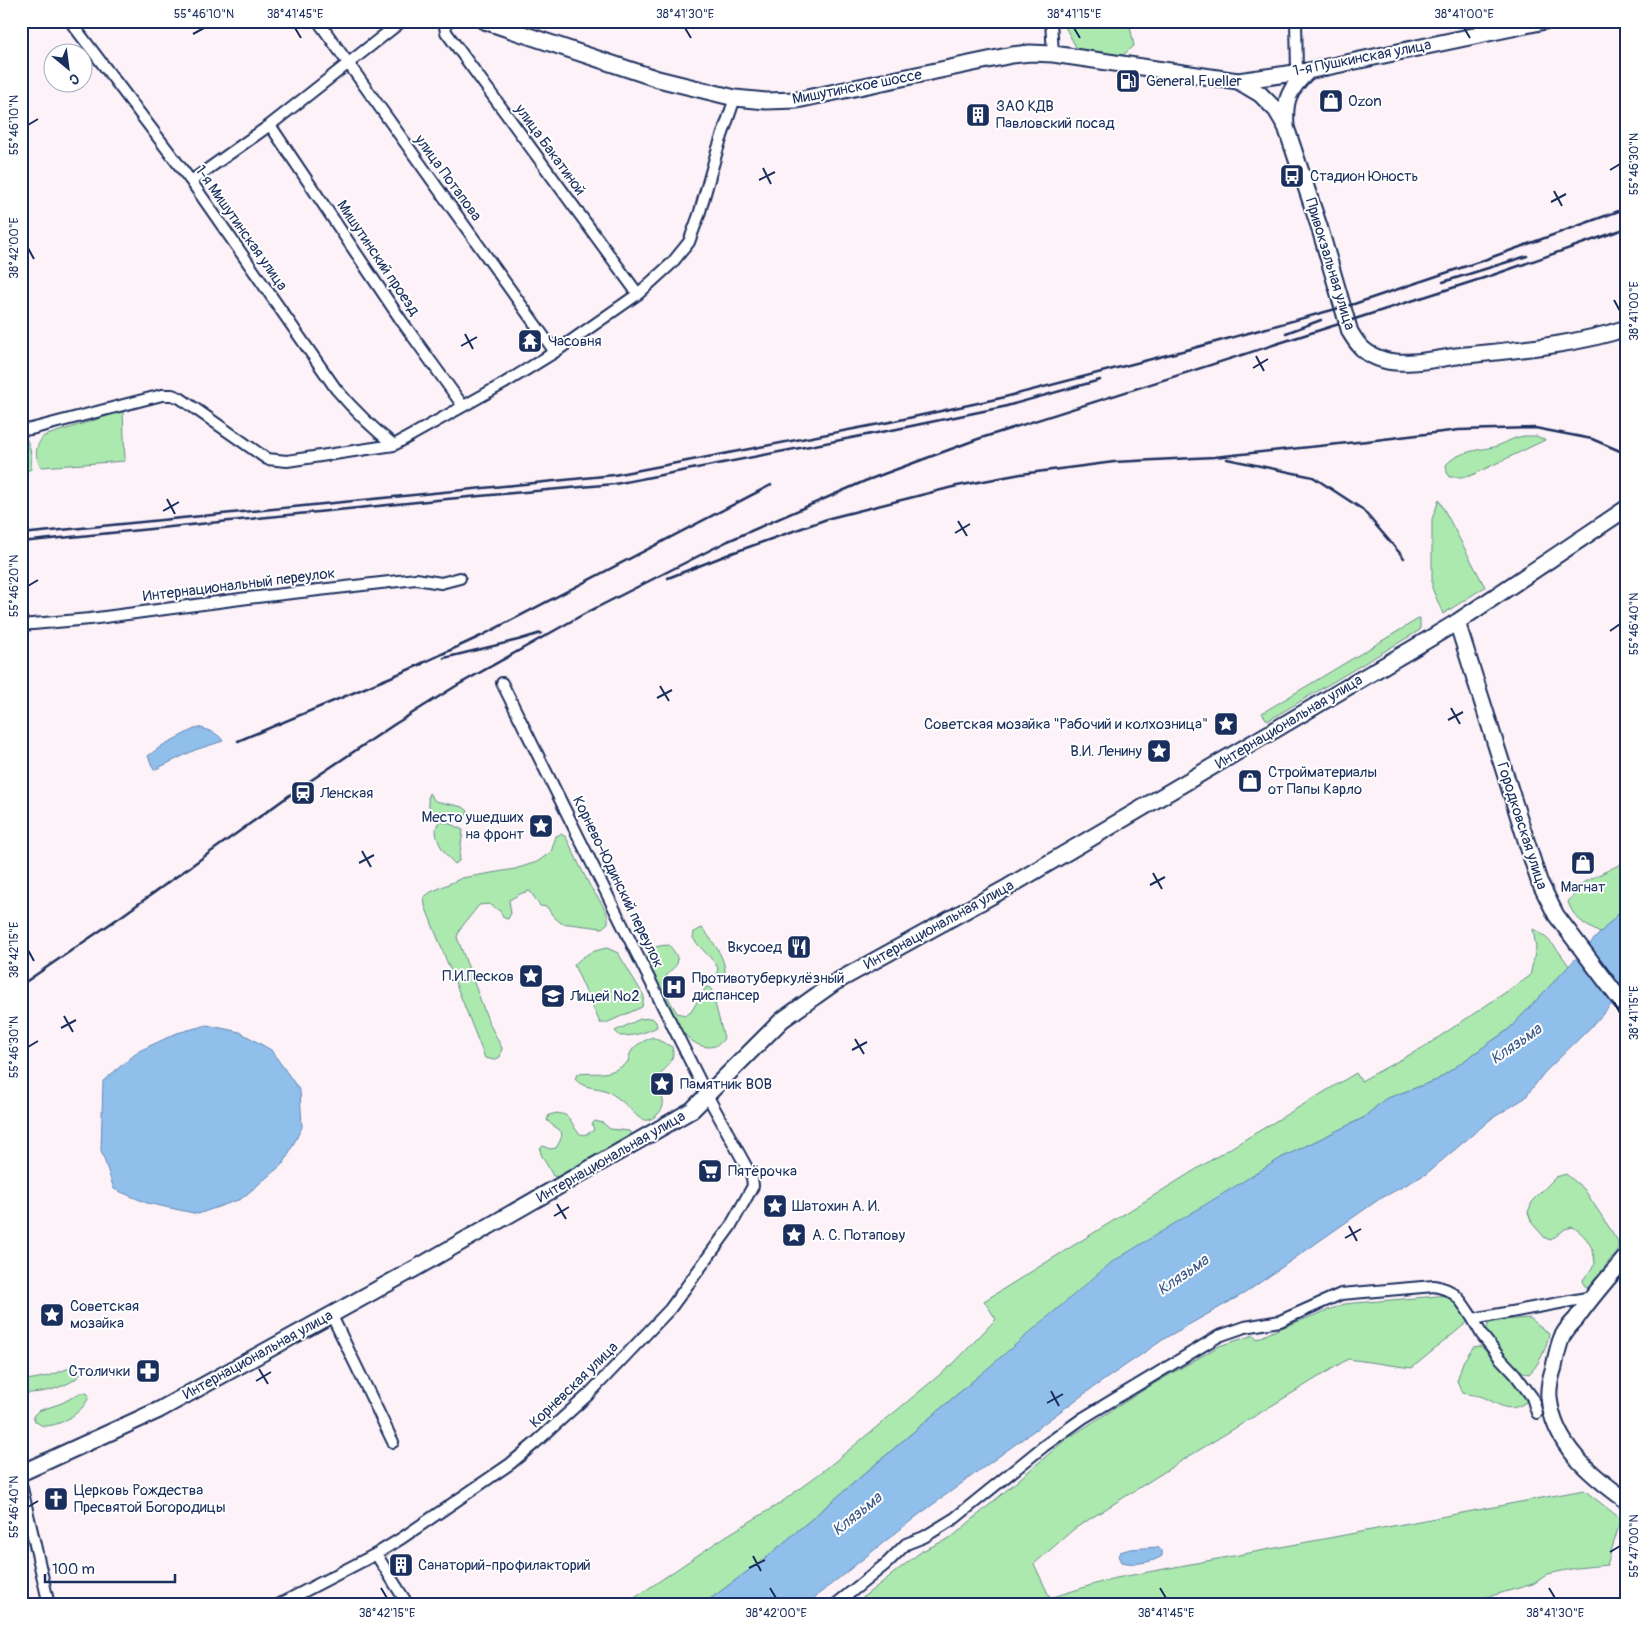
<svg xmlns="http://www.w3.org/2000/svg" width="1648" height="1626" font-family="Pangolin,sans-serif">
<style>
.green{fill:#ace9af;stroke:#648c86}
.water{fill:#91bfeb;stroke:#6285b3}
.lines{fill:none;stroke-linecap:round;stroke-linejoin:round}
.street-casing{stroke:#1b2f5e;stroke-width:14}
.secondary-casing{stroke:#1b2f5e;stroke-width:19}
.street{stroke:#fff;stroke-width:10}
.secondary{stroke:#fff;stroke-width:15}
.rail{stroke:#1b2f5e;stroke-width:2.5}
.ticks{fill:none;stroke:#1b2f5e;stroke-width:2}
.labels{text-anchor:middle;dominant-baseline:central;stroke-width:4;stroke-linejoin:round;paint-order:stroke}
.street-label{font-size:15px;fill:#1b2f5e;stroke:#fff}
.poi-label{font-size:15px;fill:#1b2f5e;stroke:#fff;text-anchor:start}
.water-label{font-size:16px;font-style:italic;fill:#3e5a88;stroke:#fff}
.neatline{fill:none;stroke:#1b2f5e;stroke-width:2}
.ticks-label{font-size:12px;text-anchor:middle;fill:#1b2f5e}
</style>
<rect width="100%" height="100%" fill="#fdf2f7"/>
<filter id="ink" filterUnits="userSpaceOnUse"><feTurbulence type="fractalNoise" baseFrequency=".02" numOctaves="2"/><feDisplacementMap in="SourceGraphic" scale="10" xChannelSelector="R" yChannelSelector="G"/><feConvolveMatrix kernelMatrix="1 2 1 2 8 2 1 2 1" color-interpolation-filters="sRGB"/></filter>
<g filter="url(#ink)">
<path class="green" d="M1062 21H1080L1083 25 1095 24 1097 21H1129L1134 46 1123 55 1078 51Z
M123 411 125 461 41 467C34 455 35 446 44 436Z
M1524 436H1536L1545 440 1470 476 1462 477H1449L1447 472 1446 465C1456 452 1478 450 1494 447 1504 444 1511 438 1524 436Z
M26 438C31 448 32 458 31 469L21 474V439Z
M1439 500 1485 587 1443 614 1432 588V519Z
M1420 618V630L1269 720 1266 719 1262 713Z
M429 793 435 801 463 807 468 811 464 822C446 818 423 817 429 793Z
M446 822 463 830 459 861 455 864C445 855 431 836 438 823Z
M561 834 566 837C574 853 581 869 589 884 595 896 610 910 608 923L602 928 561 923 553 916 547 907 540 906 530 891 522 893 509 900 511 913 508 919 504 918 500 911 489 904 479 905 460 929 457 937 489 1023 502 1048 500 1057 494 1060 485 1058 425 906 424 897 431 892 462 878 515 869 537 862 551 852 556 836Z
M1627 861V907L1619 913 1600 933C1585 925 1574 919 1568 902L1584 882Z
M702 928C712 940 726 958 725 974L721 978 717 973 718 968C712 957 701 950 693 938L694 932Z
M1533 929C1549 937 1559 951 1569 966L1509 1029 1437 1080 1385 1099 1363 1118 1281 1158 981 1374 767 1557 702 1605H637L633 1599 726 1536 779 1504 827 1468 954 1363 996 1319 984 1301 1224 1152 1356 1073 1361 1081 1424 1047 1530 976 1536 948Z
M669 945C690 970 666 964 665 983 664 994 672 1004 677 1013L686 1015 691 1012 706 987 711 988 724 1038C721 1044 715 1047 708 1047 676 1046 656 982 645 957 650 946 658 946 669 945Z
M607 948 618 953 644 996 642 1007 606 1023H600L574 965C585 954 592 951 607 948Z
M652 1018 656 1022 657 1027C645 1033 634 1036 620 1036L615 1031 640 1019Z
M652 1037 672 1047C677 1062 661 1070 656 1082 660 1094 669 1103 658 1114 643 1128 637 1115 626 1105 621 1100 614 1095 607 1091 595 1086 585 1090 575 1079L577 1074C599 1072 609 1077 628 1062 630 1046 639 1044 652 1037Z
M557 1113C560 1114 563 1114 565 1115 577 1122 574 1144 594 1130L592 1124 595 1121 603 1123 610 1129 629 1131 632 1135 627 1140 562 1177 553 1176 541 1154 540 1148 543 1146 550 1149 556 1148C569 1127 557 1132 547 1120L549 1115Z
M1566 1174 1584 1189 1618 1241V1250L1588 1288 1584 1285 1583 1280 1595 1264C1594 1247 1587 1236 1573 1227L1565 1229 1551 1240 1545 1238 1532 1223 1528 1212 1533 1200 1556 1177Z
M1449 1295 1470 1320 1412 1368 1348 1359 1183 1460 1074 1529 1034 1564 1050 1598 1111 1579 1584 1490 1621 1519 1607 1565 1576 1568 1548 1574 1533 1584 1459 1605H853L922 1551 952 1537 1065 1440 1150 1386 1219 1346 1254 1335 1257 1339 1276 1330 1344 1304Z
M1530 1318 1549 1334C1546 1348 1540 1364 1529 1374 1514 1372 1494 1343 1486 1330L1489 1323 1502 1320Z
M1481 1346 1526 1395V1402C1509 1414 1500 1405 1483 1397 1477 1395 1470 1395 1463 1393L1457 1381 1463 1362 1473 1347Z
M77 1365 82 1373C70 1387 42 1394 23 1393L21 1389V1384L27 1380 49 1376Z
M80 1393H87L89 1396C85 1411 61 1426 45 1426 41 1426 38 1423 35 1421L33 1416 38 1411 62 1403Z"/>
<path class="water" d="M198 727C206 730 218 732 223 741L195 750 154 770 148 756 163 745Z
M1627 907V987L1594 1024 1544 1073 1525 1098 1491 1119 1426 1174 1378 1200 1245 1293 1167 1337 1091 1389 917 1516 805 1605H702L767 1557 1112 1262 1281 1158 1363 1118 1385 1099 1437 1080 1509 1029 1619 913Z
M207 1025 240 1032 271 1050 300 1091 302 1127 284 1163 241 1199 198 1214 147 1203 114 1189 101 1150 103 1081 139 1051 177 1033Z
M1158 1547 1162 1552V1556C1152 1563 1133 1565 1121 1562L1118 1556 1120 1552 1130 1549Z"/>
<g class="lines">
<defs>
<path id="street" d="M70 21 191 181 336 389C354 410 372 428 394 445
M318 21 555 352
M444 21 446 32 638 294
M1051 21 1053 54
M1296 21 1297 72
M1479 21 1481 34
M270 125 401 320 463 406
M191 181 270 125 402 21
M21 430 31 429 162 395H172L180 398 267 459 287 461 394 445 503 384 555 352 638 294 672 263 689 242 699 215 717 151 735 98
M21 625 90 619 248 598 416 579 441 583 460 578
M331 1314 393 1442
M1473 1319 1482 1335 1500 1358 1515 1374 1532 1397 1537 1413
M21 1484 49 1605
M376 1554 408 1605
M278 1605 376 1554 402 1538 510 1464 534 1444 588 1395 670 1309 730 1227 753 1186 752 1177 707 1095 502 683
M835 1605 887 1563 906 1544 924 1537 955 1518 1044 1446 1083 1418 1219 1336 1245 1327 1280 1321 1341 1294 1434 1286C1457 1290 1461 1301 1473 1319L1592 1297"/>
<path id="secondary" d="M484 21 658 79 735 98 766 101 797 100 1012 55 1030 53 1053 54 1238 81 1308 71 1545 21
M1238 81 1260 94 1276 110 1286 127 1319 226 1350 332C1359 347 1366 355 1384 360 1405 366 1435 359 1457 356 1514 350 1572 346 1627 328
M1286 126C1284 100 1289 89 1308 71
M1457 622 1539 881 1556 915 1627 1009
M1627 1256C1609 1277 1591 1297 1576 1319 1571 1324 1565 1331 1562 1337 1558 1346 1556 1357 1554 1367 1551 1376 1548 1387 1549 1397 1553 1445 1591 1475 1627 1501
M21 1473 159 1410 416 1268 692 1110 782 1020 834 983 1008 887 1429 639 1457 622 1627 508"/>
</defs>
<use href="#street" class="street-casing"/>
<use href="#secondary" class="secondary-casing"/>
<use href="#street" class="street"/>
<use href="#secondary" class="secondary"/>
<path class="rail" d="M1443 282 1527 256
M1286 333 1321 320
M1227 459 1313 477 1362 509 1404 558
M21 534 614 475 890 422 1001 398 1190 349 1354 304 1484 260 1627 208
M21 542 447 499 615 484 892 430 1003 407 1100 380
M668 578 732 553 830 518 957 486 1021 474 1114 462 1214 457 1367 441 1459 430 1535 428 1592 439 1627 454
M444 658 518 640 541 633
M416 666 481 636 771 485
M238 741 422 664
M21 985 123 915 301 787 395 724 456 686 584 614 728 541 865 481 978 439 1493 275 1627 228"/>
</g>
</g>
<path class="ticks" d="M295 28 301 38M685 28 691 38M1074 28 1080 38M1464 28 1470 38M193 34 204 28M28 125 38 119M763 168 771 184M1610 170 1620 164M759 180 775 172M1554 191 1562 206M1551 202 1566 194M28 248 34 259M1614 300 1620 311M465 334 473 349M461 346 477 337M1256 356 1264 371M1253 368 1268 359M167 499 175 514M163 511 179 502M958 521 967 536M955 533 970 524M28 586 38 580M1610 631 1620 624M660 686 669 701M657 698 672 690M1451 708 1460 724M1448 720 1463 712M362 851 371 867M359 863 374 855M1153 873 1162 889M1150 885 1165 877M28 950 34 961M1614 1002 1620 1013M64 1016 73 1032M61 1028 76 1020M855 1039 864 1054M28 1047 38 1041M852 1050 867 1042M557 1204 566 1219M554 1216 569 1207M1349 1226 1357 1241M1345 1238 1361 1229M259 1369 268 1384M256 1381 271 1372M1051 1391 1059 1406M1047 1403 1063 1394M28 1507 38 1501M1610 1552 1620 1546M753 1556 761 1571M749 1568 765 1560M381 1588 387 1598M770 1588 776 1598M1160 1588 1166 1598M1549 1588 1555 1598"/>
<defs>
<symbol id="fuel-square" viewBox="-11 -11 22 22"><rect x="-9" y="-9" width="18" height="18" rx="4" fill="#1b2f5e" stroke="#fff"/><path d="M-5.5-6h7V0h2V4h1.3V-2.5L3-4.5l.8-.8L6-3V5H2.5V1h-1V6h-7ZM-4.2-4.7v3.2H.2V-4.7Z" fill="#fff"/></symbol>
<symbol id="shop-square" viewBox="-11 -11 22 22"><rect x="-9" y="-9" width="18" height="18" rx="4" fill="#1b2f5e" stroke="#fff"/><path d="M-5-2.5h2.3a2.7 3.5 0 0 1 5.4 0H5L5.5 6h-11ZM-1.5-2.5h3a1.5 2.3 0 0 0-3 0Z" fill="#fff"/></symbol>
<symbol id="building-square" viewBox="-11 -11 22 22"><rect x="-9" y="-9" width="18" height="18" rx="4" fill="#1b2f5e" stroke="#fff"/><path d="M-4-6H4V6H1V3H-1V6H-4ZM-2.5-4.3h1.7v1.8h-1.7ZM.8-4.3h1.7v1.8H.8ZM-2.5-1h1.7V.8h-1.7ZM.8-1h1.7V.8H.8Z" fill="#fff"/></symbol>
<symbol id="bus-square" viewBox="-11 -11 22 22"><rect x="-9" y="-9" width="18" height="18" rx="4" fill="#1b2f5e" stroke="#fff"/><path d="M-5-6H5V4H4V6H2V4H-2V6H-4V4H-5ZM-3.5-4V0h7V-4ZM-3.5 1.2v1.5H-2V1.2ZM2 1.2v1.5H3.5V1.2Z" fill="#fff"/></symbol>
<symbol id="temple-square" viewBox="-11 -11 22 22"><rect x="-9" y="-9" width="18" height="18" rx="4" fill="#1b2f5e" stroke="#fff"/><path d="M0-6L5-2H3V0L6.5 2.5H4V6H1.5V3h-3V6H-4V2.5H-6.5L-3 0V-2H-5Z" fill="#fff"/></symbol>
<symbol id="sight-square" viewBox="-11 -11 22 22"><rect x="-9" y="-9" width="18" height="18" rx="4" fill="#1b2f5e" stroke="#fff"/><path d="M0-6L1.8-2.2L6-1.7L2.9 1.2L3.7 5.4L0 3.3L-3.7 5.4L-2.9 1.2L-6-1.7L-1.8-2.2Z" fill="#fff"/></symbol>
<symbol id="station-square" viewBox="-11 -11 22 22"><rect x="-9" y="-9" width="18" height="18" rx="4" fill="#1b2f5e" stroke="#fff"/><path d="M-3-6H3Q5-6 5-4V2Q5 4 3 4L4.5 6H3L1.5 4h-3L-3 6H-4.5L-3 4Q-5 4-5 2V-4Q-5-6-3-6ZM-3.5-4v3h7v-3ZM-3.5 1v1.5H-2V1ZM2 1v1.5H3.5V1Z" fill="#fff"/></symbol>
<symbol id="restaurant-square" viewBox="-11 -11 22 22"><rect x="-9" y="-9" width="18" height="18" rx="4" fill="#1b2f5e" stroke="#fff"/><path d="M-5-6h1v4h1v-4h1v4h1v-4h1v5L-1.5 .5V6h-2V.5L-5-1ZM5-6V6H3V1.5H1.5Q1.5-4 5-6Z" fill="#fff"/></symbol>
<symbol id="hospital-square" viewBox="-11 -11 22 22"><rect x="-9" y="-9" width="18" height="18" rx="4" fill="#1b2f5e" stroke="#fff"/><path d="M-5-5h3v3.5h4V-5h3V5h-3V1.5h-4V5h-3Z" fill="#fff"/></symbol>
<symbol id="school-square" viewBox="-11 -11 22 22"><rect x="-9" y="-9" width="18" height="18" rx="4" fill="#1b2f5e" stroke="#fff"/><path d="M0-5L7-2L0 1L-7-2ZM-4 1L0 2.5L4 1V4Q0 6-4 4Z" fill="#fff"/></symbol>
<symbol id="supermarket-square" viewBox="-11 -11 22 22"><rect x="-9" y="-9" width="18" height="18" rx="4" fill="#1b2f5e" stroke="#fff"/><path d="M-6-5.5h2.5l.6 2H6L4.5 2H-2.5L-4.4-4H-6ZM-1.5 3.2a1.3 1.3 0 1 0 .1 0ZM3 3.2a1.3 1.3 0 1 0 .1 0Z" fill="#fff"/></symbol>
<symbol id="pharmacy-square" viewBox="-11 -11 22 22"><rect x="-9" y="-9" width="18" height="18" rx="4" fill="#1b2f5e" stroke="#fff"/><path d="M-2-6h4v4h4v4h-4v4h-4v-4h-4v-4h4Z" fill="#fff"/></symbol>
<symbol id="church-square" viewBox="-11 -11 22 22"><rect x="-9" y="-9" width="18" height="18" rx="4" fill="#1b2f5e" stroke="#fff"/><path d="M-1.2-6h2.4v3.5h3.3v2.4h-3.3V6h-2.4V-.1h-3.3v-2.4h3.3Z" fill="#fff"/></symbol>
</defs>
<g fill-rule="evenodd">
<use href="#fuel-square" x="1114" y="67" width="28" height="28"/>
<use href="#shop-square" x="1317" y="87" width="28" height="28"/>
<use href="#building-square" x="964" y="101" width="28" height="28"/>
<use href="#bus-square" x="1278" y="162" width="28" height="28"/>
<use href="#temple-square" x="516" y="327" width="28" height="28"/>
<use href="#sight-square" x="1212" y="710" width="28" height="28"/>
<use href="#sight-square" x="1145" y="737" width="28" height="28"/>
<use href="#shop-square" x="1236" y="767" width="28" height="28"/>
<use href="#station-square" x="289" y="779" width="28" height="28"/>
<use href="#sight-square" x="527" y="812" width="28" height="28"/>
<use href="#shop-square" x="1569" y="849" width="28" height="28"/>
<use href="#restaurant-square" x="785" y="933" width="28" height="28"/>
<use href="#sight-square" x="517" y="962" width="28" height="28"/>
<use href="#hospital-square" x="660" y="973" width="28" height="28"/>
<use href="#school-square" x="539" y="982" width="28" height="28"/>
<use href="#sight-square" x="648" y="1070" width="28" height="28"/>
<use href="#supermarket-square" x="696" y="1157" width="28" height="28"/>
<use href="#sight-square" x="761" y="1192" width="28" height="28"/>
<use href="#sight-square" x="780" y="1221" width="28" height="28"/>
<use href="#sight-square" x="38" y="1301" width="28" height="28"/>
<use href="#pharmacy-square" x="134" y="1357" width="28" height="28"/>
<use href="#church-square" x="42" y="1485" width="28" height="28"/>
<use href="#building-square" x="387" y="1551" width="28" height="28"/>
</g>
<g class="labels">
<g class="street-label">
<text transform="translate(1362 58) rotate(-11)">1-я Пушкинская улица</text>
<text transform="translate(857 87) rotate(-11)">Мишутинское шоссе</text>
<text transform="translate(550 150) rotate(54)">улица Бакатиной</text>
<text transform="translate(448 178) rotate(54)">улица Потапова</text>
<text transform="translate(241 228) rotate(55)">1-я Мишутинская улица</text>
<text transform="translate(378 258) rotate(56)">Мишутинский проезд</text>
<text transform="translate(1330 264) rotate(73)">Привокзальная улица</text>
<text transform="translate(239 585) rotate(-7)">Интернациональный переулок</text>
<text transform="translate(1289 722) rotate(-31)">Интернациональная улица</text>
<text transform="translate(1522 826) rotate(72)">Городковская улица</text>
<text transform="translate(618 882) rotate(64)">Корнево-Юдинский переулок</text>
<text transform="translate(939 925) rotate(-29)">Интернациональная улица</text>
<text transform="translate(611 1157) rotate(-30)">Интернациональная улица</text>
<text transform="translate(258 1355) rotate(-29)">Интернациональная улица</text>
<text transform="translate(574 1385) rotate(-44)">Корневская улица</text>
</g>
<g class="poi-label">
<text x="1146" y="81">General Fueller</text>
<text x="1348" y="101">Ozon</text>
<text x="996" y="106">ЗАО КДВ<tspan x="996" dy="17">Павловский посад</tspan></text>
<text x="1310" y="176">Стадион Юность</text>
<text x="548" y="341">Часовня</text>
<text x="1208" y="724" text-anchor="end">Советская мозайка "Рабочий и колхозница"</text>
<text x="1142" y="751" text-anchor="end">В.И. Ленину</text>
<text x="1268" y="772">Стройматериалы<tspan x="1268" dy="17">от Папы Карло</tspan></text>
<text x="320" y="793">Ленская</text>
<text x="524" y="817" text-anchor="end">Место ушедших<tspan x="524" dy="17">на фронт</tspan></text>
<text x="1583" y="887" text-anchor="middle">Магнат</text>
<text x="782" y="947" text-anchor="end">Вкусоед</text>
<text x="514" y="976" text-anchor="end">П.И.Песков</text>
<text x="692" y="978">Противотуберкулёзный<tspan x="692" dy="17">диспансер</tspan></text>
<text x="570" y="996">Лицей №2</text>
<text x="680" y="1084">Памятник ВОВ</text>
<text x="728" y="1171">Пятёрочка</text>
<text x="792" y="1206">Шатохин А. И.</text>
<text x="812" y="1235">А. С. Потапову</text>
<text x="70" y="1306">Советская<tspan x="70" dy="17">мозайка</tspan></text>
<text x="130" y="1371" text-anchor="end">Столички</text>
<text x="74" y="1490">Церковь Рождества<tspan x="74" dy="17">Пресвятой Богородицы</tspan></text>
<text x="418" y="1565">Санаторий-профилакторий</text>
</g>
<g class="water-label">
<text transform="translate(1516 1044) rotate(-35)">Клязьма</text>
<text transform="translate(1183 1275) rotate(-35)">Клязьма</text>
<text transform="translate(857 1514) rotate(-39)">Клязьма</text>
</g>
</g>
<rect width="1648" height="1626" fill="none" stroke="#fff" stroke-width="55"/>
<g transform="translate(68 68) rotate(151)"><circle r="24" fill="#ffffff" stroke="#a4acbf"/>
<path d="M0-4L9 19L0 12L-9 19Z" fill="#1b2f5e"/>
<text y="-8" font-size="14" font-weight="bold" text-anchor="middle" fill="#1b2f5e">С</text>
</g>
<path d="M45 1574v8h130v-8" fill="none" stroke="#1b2f5e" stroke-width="2.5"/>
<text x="52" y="1574" font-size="15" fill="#1b2f5e" stroke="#ffffff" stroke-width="4" paint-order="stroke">100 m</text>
<rect x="28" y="28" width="1592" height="1570" class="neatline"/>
<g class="ticks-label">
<text x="204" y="18">55°46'10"N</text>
<text x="295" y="18">38°41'45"E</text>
<text x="685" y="18">38°41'30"E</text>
<text x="1074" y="18">38°41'15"E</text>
<text x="1464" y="18">38°41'00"E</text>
<text transform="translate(14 125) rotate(-90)" y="4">55°46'10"N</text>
<text transform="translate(1634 164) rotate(-90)" y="4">55°46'30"N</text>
<text transform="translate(14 248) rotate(-90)" y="4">38°42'00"E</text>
<text transform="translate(1634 311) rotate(-90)" y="4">38°41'00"E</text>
<text transform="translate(14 586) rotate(-90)" y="4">55°46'20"N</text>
<text transform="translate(1634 624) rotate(-90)" y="4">55°46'40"N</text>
<text transform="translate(14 950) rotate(-90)" y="4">38°42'15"E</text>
<text transform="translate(1634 1013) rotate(-90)" y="4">38°41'15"E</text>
<text transform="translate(14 1047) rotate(-90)" y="4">55°46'30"N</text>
<text transform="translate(14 1507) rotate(-90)" y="4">55°46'40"N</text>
<text transform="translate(1634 1546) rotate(-90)" y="4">55°47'00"N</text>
<text x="387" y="1617">38°42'15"E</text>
<text x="776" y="1617">38°42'00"E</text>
<text x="1166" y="1617">38°41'45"E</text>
<text x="1555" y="1617">38°41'30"E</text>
</g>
</svg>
